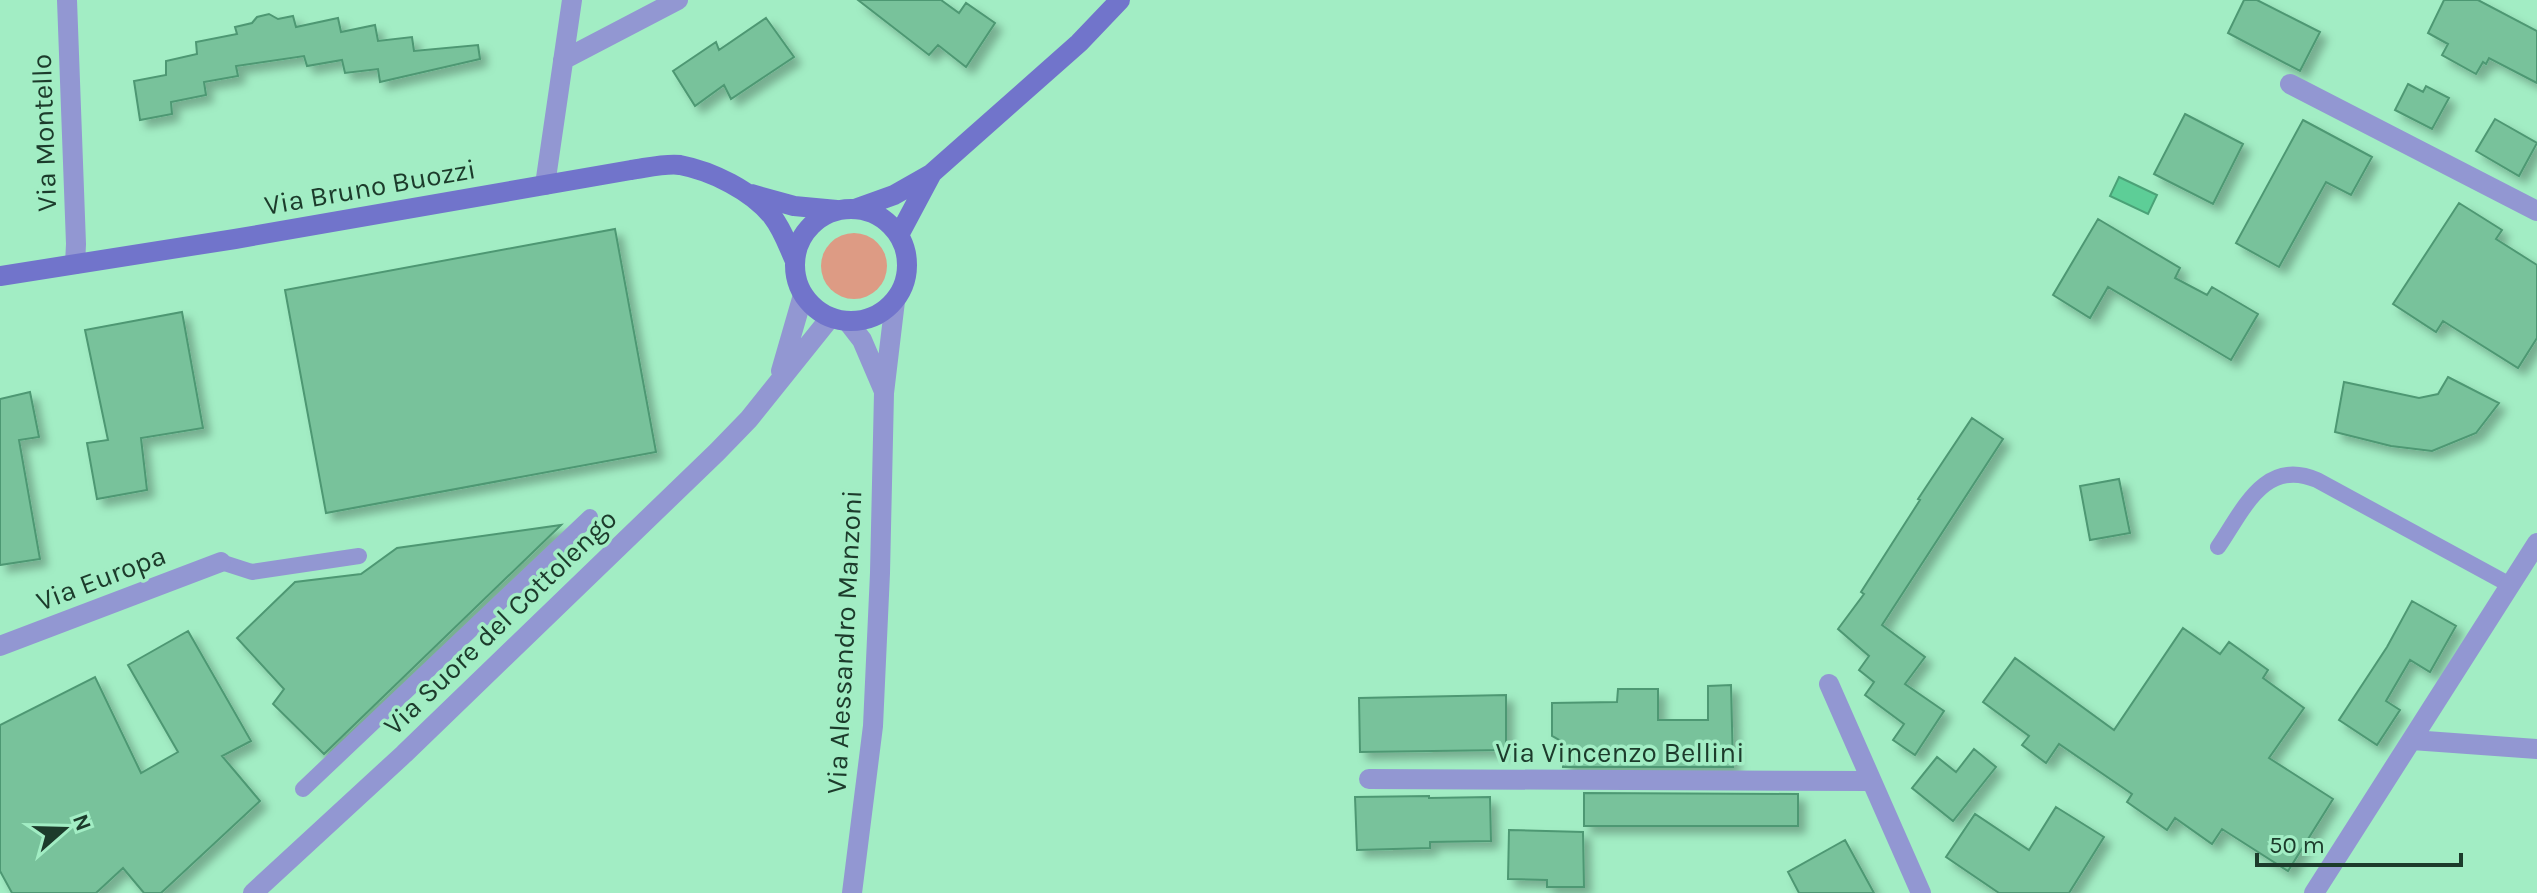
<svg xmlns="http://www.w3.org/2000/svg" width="2537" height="893" font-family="Karla,sans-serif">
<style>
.green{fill:#dd9b84}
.water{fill:#5dce97;stroke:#4aa277;stroke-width:2}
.building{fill:#78c29b;stroke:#4e9873;stroke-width:2;filter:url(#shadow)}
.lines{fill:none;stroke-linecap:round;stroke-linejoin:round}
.lane{stroke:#9297d2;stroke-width:16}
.street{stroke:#9297d2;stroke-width:20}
.secondary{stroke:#7174cb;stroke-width:20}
.labels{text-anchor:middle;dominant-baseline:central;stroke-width:7;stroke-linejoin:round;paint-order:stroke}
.street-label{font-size:28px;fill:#1c3b2b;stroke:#a2edc4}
</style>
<defs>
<filter id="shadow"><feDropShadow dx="7" dy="7" stdDeviation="4" flood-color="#0004"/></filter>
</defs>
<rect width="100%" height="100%" fill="#a2edc4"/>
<path class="green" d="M821 266a33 33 0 1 1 66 0a33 33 0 1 1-66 0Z"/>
<path class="water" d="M2119 177 2157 195 2148 214 2110 196Z"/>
<path class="building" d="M858 0H941L959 13 966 3 995 23 966 67 938 45 929 55Z
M2244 0H2257L2320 32 2300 71 2228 33Z
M2444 0H2478L2537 31V83L2489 58 2486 64 2483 62 2476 74 2442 55 2448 44 2428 33Z
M269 14 278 19 293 16 296 27 338 18 341 32 375 25 378 41 412 37 414 51 478 45 480 59 380 82 378 69 345 73 342 60 307 66 304 56 236 66 238 76 204 82 206 95 171 102 172 114 140 120 134 81 166 75V61L197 54 196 42 237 34 235 27 252 23 257 17Z
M766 18 794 57 731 99 724 85 695 106 673 71 716 42 719 50Z
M2408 84 2423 92 2426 86 2449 98 2432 129 2395 110Z
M2185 114 2243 144 2213 204 2154 174Z
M2495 119 2537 143 2519 176 2476 151Z
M2303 120 2372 157 2351 195 2326 182 2279 267 2236 243Z
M2459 203 2502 230 2496 239 2537 265V338L2518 368 2443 321 2436 332 2393 304Z
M2098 219 2180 268 2175 278 2207 295 2212 287 2258 314 2231 360 2108 287 2090 318 2053 295Z
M615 229 656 452 326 513 285 290Z
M182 312 203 428 141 438 147 490 97 499 87 443 108 440 85 330Z
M2448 377 2499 403 2476 433 2432 451 2391 446 2335 432 2344 382 2419 398 2438 394Z
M30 392 39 437 19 440 40 559 0 565V399Z
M1972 418 2003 439 1882 625 1925 657 1905 684 1944 711 1915 755 1893 740 1904 724 1865 695 1874 682 1859 670 1869 656 1838 629 1864 594 1861 592 1920 500 1918 499Z
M2119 479 2130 533 2090 540 2080 486Z
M561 525 324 754 273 704 284 689 237 638 295 582 361 574 397 548Z
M2412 601 2456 626 2430 672 2410 660 2386 701 2400 710 2377 745 2339 720 2387 647Z
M2183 628 2220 654 2229 642 2268 670 2263 678 2304 708 2269 758 2333 799 2288 871 2222 829 2212 844 2175 818 2167 830 2127 802 2132 794 2059 744 2046 763 2022 745 2029 736 1983 702 2015 658 2114 730Z
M188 631 251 741 222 756 260 801 161 893H144L123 868 96 893H12L0 871V725L95 677 141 773 178 752 128 665Z
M1731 685 1733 767H1563V742L1552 736V703L1617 702 1618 689H1658V720H1708V686Z
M1506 695V750L1360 752 1359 698Z
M1974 749 1996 767 1953 821 1912 788 1937 757 1956 772Z
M1584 793 1798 794V826H1584Z
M1429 796V798L1490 797 1491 841 1430 842V848L1357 850 1355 797Z
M2056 807 2104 837 2069 893H1999L1946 857 1975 814 2029 850Z
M1509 830 1583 832 1584 887H1547V880L1508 879Z
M1845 840 1874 893H1799L1788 872Z"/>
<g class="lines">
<path class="lane" d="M2218 547C2243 511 2264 457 2317 480L2510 585
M221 562 252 572 359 556
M303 789 590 517"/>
<path class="street" d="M67 0 76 244 75 264
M563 60 678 0
M2290 84 2537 211
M545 185 572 0
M848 322 862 340 883 389
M781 371 803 295
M0 646 221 562
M1829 684 1921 893
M2412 740 2537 749
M1369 779 1871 781
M253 893 404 754 717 452 749 419 830 318
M852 893 873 726 880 573 884 393 895 301
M2314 893 2537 543"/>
<path class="secondary" d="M751 194 794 206 837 210
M795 265a56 56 0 1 1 112 0a56 56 0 1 1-112 0Z
M855 209 894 195 931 174 1079 43 1120 0
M899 235 931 175
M0 276 235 239 631 170C646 168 666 163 680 165 712 171 752 191 772 216 783 230 788 246 795 261"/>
</g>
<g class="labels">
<g class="street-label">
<text transform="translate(44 133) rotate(-92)">Via Montello</text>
<text transform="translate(370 187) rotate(-10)">Via Bruno Buozzi</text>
<text transform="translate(101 578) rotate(-21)">Via Europa</text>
<text transform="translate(500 622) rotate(-44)">Via Suore del Cottolengo</text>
<text transform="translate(844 642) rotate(-87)">Via Alessandro Manzoni</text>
<text x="1620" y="752">Via Vincenzo Bellini</text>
</g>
</g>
<g transform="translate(64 829) rotate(70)" stroke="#a2edc4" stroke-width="6" paint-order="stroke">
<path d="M0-6L14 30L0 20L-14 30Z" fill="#1c3b2b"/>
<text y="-12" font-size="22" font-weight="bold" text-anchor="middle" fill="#1c3b2b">N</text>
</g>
<path d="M2257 853v12h204v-12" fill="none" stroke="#1c3b2b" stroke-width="4"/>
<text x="2269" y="853" font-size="24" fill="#1c3b2b" stroke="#a2edc4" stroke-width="6" paint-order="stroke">50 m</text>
</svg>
